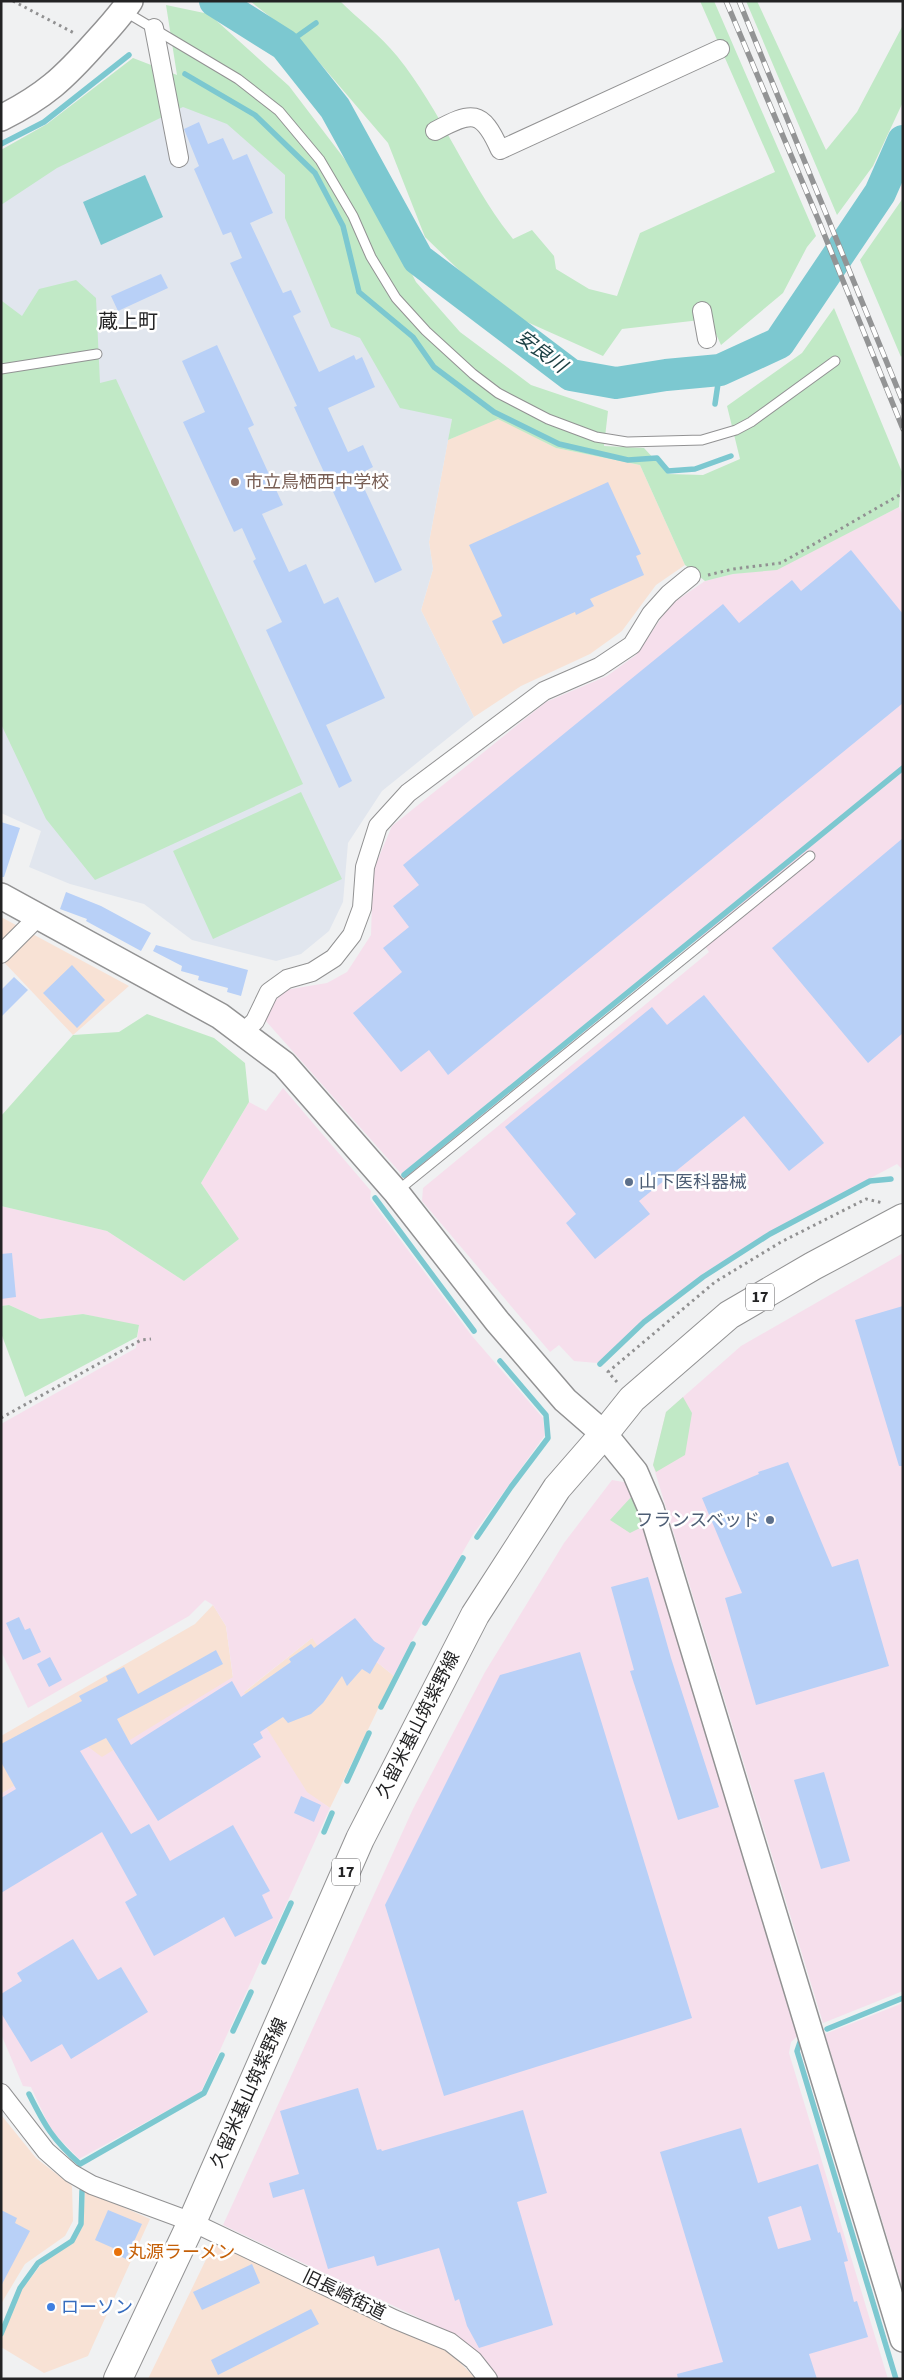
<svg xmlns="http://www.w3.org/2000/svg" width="904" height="2380" font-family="'Source Sans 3','Noto Sans JP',sans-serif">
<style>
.commercial{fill:#f8e2d5}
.industrial{fill:#f6dfec}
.built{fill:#e1e6ee}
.green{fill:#c1e9c6}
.water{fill:#7cc8d0}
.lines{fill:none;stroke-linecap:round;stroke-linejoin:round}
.stream{stroke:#7cc8d0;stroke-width:5.5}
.river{stroke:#7cc8d0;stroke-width:32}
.building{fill:#b8d0f7;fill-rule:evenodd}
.lane-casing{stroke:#929293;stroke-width:11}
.street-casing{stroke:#929293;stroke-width:20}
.secondary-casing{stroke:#929293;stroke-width:28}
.primary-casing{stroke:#929293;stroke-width:30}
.path{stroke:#919192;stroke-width:3;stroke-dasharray:2.5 4;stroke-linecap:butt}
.lane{stroke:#fff;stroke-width:9}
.street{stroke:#fff;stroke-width:18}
.secondary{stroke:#fff;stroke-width:25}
.primary{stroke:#fff;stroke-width:28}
.rail-casing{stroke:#939495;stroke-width:5.5}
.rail{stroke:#fff;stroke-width:4;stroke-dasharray:11;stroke-linecap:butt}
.education-dot{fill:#8d6e63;stroke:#fff;stroke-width:2}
.service-dot{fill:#5c6f8a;stroke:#fff;stroke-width:2}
.food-dot{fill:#e8710a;stroke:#fff;stroke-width:2}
.shop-dot{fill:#3f7fe0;stroke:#fff;stroke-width:2}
.labels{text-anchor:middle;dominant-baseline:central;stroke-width:5;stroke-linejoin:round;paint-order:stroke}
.shield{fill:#fff;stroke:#656566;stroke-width:1}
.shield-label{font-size:16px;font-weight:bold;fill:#232324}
.education-label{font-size:18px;fill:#785e54;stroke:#fff;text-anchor:start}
.service-label{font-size:18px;fill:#4e5e75;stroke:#fff;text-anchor:start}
.street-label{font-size:18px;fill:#232324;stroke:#fff}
.food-label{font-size:18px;fill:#c56008;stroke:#fff;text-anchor:start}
.shop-label{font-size:18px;fill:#366cbe;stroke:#fff;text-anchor:start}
.water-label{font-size:19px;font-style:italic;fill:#1a3f43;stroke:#fff}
.quarter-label{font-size:20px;fill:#232324;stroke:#fff}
</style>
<rect width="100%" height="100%" fill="#f0f1f2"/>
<path class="commercial" d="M498 418 556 448 640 465 685 565 656 585 622 631 590 654 521 686 474 717 421 610 433 569 429 542 448 440Z
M1 917 129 986 73 1035 1 959Z
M213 1605 226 1626 233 1678 102 1758 84 1744 1 1794V1736L195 1624Z
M312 1638 358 1647 394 1676 330 1808 307 1793 243 1693Z
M2 2116 36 2158 72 2186 73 2221 65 2236 25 2264 1 2304Z
M85 2190 150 2219 88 2356 44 2373 1 2347V2340L22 2289 43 2262 74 2242 83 2226Z
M214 2243 447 2349 476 2379H148Z"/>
<path class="industrial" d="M899 507 903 516V1170L897 1164 769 1232 704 1273 643 1321 597 1363 574 1361 559 1345 550 1352 422 1201 423 1188 709 952 699 937 405 1178 265 1020 275 1001 285 990 327 983 347 972 371 935 373 871 392 826 546 702 607 676 636 655 670 605 705 581 733 574 777 569Z
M283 1088 371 1191 370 1199 472 1336 543 1418 545 1435 472 1536 409 1646 394 1676 358 1647 335 1671 312 1638 244 1692 307 1792 330 1808 201 2092 79 2159 51 2130 31 2087 23 2086 1 2034V1794L84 1744 102 1757 233 1677 226 1626 213 1605 205 1600 189 1616 28 1708 1 1651V1424L136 1348 139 1326 83 1314 40 1319 9 1305 1 1306V1206L107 1231 184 1281 239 1239 201 1183 249 1102 266 1111Z
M903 1253V1991L823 2023 653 1465 666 1412 741 1346Z
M612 1480 629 1483 800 2034 791 2042 789 2053 888 2379H499L484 2358 455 2335 223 2225 413 1809 485 1672 564 1543Z
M903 2003V2289L825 2034Z"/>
<path class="built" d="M133 58 253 121 452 419 429 542 433 569 421 610 474 717 382 791 348 843 343 902 329 931 301 954 276 961 192 940 144 904 70 884 29 867 41 831 1 813V150L47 124Z"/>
<path class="green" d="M250 1H340C358 19 381 36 397 56 443 113 468 183 513 239L532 230 554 256 556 269 589 289 617 296 640 233 775 172 700 1H714L816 236 807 247 783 293 721 345 709 319 622 329 603 356 500 310 425 237 388 143 301 41Z
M746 1H757L826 150 857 112 903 25V102L873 166 837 215Z
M166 5 209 14 289 86 372 195 416 282 460 332 531 385 608 411 604 446 644 448 668 474 703 475 740 459 727 406 802 353 834 308 902 472 899 507 777 570 733 574 705 581 685 565 640 465 556 448 498 419 448 440 452 419 400 408 360 338 331 327 285 218V175L227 124 183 107 57 168 1 205V150L47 124 133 58 177 75Z
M903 198V354L901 357 860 260Z
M76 280 96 298 100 383 116 379 303 784 95 880 46 819 1 724V298L2 301 22 316 39 289Z
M301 792 342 879 213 939 173 851Z
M147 1014 214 1038 245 1063 249 1102 201 1183 239 1239 184 1281 107 1231 1 1206V1116L73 1035 119 1032Z
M9 1305 40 1319 83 1314 139 1325 137 1337 25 1397 1 1333V1306Z
M683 1397 692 1413 685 1455 656 1472 653 1465 666 1412Z
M633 1495 642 1527 630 1533 610 1520Z"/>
<path class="water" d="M145 175 163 217 101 245 83 202Z"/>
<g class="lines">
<path class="stream" d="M285 45 316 23
M185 74 255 115 315 173 343 226 359 292 413 337 434 367 494 412 559 444 628 460 657 458 668 471 695 469 731 456
M1 144 44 122 129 55
M715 404 720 370
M404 1175 903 768
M375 1198 474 1331
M600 1364 644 1322 703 1277 770 1234 870 1181 891 1179
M477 1537 511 1487 548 1438 546 1415 500 1361
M425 1623 463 1558
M381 1707 413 1644
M347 1781 369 1733
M324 1832 332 1813
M264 1962 291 1903
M827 2029 903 1998
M233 2031 251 1992
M800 2042 797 2051 896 2379
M29 2094C45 2126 53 2140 80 2164L204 2093 222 2055
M1 2334 20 2288 38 2263 72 2241 81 2224 82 2191"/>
<path class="river" d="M215 1 285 45 335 108 418 259 571 375 616 383 666 375 720 370 779 343 880 193 903 141"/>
</g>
<path class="building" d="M199 122 208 144 223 138 233 160 247 154 273 213 250 223 283 293 291 290 301 312 293 316 319 372 354 355 356 360 362 357 375 387 328 408 348 452 363 445 373 467 358 475 402 570 375 583 294 407 297 406 230 263 242 258 231 232 223 235 194 169 199 166 184 129Z
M161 274 168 288 118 311 111 296Z
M217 345 254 425 248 428 283 505 262 514 289 572 306 564 324 604 338 597 385 698 326 725 352 781 339 788 266 630 282 622 253 561 256 559 242 528 234 532 183 422 205 412 182 361Z
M608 482 641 554 636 556 644 575 590 599 594 606 576 615 575 612 503 644 492 621 502 616 469 545Z
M851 550 903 614V703L448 1075 429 1050 401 1072 353 1013 402 972 383 948 409 927 393 906 419 885 403 865 723 604 739 623 792 580 801 591Z
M1 822 20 828 4 877H1Z
M903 838V1033L868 1063 772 948Z
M66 892 101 906 151 933 141 951 86 921 87 919 60 909Z
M156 945 248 970 241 996 227 992 228 988 198 980 199 976 181 971 182 966 153 951Z
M72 965 105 1000 77 1028 43 993Z
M14 977 28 990 1 1017V990Z
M704 995 824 1143 789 1171 744 1116 639 1201 650 1214 595 1259 566 1223 576 1214 505 1127 652 1007 667 1025Z
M12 1253 16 1297 1 1299V1254Z
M903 1306V1466H899L855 1320Z
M788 1462 832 1567 858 1559 889 1666 756 1705 725 1598 742 1593 702 1498 759 1474 758 1472Z
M648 1577 671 1658 719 1807 678 1820 630 1671 634 1670 611 1587Z
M19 1617 25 1630 30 1628 41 1652 23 1660 6 1623Z
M355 1618 374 1641 385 1648 370 1674 362 1669 347 1686 342 1676 323 1703 311 1714 288 1723 283 1717 260 1732 263 1738 253 1744 261 1757 158 1821 106 1738 80 1751 131 1834 149 1824 170 1861 233 1825 270 1891 262 1895 273 1918 235 1937 224 1917 154 1956 125 1902 137 1895 102 1832 1 1893V1798L16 1789 1 1762V1744L82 1701 79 1696 108 1681 106 1676 124 1667 138 1694 216 1650 223 1664 117 1719 131 1745 232 1681 241 1697 291 1662 289 1659 311 1644 314 1648Z
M580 1652 692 2018 444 2096 385 1905 500 1675Z
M50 1657 62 1680 49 1687 37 1664Z
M824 1772 850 1861 821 1869 794 1780Z
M301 1796 321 1805 314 1822 294 1813Z
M73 1939 98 1980 121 1967 148 2012 71 2059 62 2044 31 2062 1 2013V1994L22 1981 17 1973Z
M358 2088 377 2150 381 2149 382 2151 523 2110 547 2193 517 2202 553 2325 479 2348 467 2326 459 2299 455 2301 439 2248 377 2266 374 2256 328 2269 304 2189 273 2198 269 2183 299 2174 280 2111Z
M741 2128 758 2183 818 2164 838 2233 840 2232 848 2261 844 2262 854 2302 857 2301 868 2337 809 2354 817 2379H678L677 2374 723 2362 660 2152ZM801 2206 811 2240 778 2249 768 2217Z
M1 2210 17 2218 15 2223 30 2231 1 2286Z
M108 2210 142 2224 126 2259 112 2252 113 2248 95 2240Z
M252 2264 260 2283 202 2310 193 2292Z
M311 2309 319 2324 218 2375 211 2360Z"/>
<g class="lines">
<defs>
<path id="lane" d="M124 11 238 79 279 111 320 160 353 216 371 257 396 298 426 331 473 374 498 393 548 419 596 437 627 442 702 440 736 430 751 422 835 361
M1 369 97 354
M396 1192 810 856"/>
<path id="street" d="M154 28 179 158
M435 131C472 111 482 109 500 150L720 49
M702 311 707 339
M1 954 37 918
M243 1033 255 1021 269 992 287 979 312 972 334 958 352 935 362 908 365 867 378 826 408 793 544 691 599 667 632 645 651 614 669 594 691 576
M1 2093 46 2151 71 2173 92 2185 192 2222 394 2319 450 2342 473 2360 488 2379"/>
<path id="secondary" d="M1 118C45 96 64 78 96 42 108 29 120 16 130 1
M1 896 220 1016 284 1064 396 1192 497 1321 565 1400 604 1434 635 1472 651 1509 903 2339"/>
<path id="primary" d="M118 2379 192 2222 360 1839 475 1615 557 1488 604 1434 632 1399 729 1315 813 1266 903 1218"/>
</defs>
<use href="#lane" class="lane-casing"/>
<use href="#street" class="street-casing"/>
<use href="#secondary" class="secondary-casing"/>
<use href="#primary" class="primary-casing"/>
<path class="path" d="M13 1 76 34
M708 575 733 569 781 563 903 493
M617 1382 608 1372 715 1282 781 1242 866 1199 883 1203
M1 1418 141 1340 151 1339"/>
<use href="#lane" class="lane"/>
<use href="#street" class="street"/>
<use href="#secondary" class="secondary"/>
<use href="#primary" class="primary"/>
<defs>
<path id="rail" d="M726 1 818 219 903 429
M739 1 903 402"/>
</defs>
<use href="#rail" class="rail-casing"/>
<use href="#rail" class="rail"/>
</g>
<circle class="education-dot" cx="235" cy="482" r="5"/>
<g class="service-dot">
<circle cx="629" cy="1182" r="5"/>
<circle cx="770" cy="1520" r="5"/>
</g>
<circle class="food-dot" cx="118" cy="2252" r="5"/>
<circle class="shop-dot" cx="51" cy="2307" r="5"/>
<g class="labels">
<g class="shield">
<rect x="746" y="1283.5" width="28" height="27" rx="4"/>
<rect x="332" y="1858.5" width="28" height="27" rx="4"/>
</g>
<g class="shield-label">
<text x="760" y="1297">17</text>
<text x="346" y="1872">17</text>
</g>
<g class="education-label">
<text x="245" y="482">市立鳥栖西中学校</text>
</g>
<g class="service-label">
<text x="639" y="1182">山下医科器械</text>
<text x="760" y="1520" text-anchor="end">フランスベッド</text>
</g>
<g class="street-label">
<text transform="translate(418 1725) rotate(-63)">久留米基山筑紫野線</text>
<text transform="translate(249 2093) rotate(-66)">久留米基山筑紫野線</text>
<text transform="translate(344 2295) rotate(26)">旧長崎街道</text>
</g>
<g class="food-label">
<text x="128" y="2252">丸源ラーメン</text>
</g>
<g class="shop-label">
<text x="61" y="2307">ローソン</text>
</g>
<g class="water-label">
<text transform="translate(541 352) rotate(37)">安良川</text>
</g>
<g class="quarter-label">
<text x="128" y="322">蔵上町</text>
</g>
</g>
<rect width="904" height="2380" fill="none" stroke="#232324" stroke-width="5"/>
</svg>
